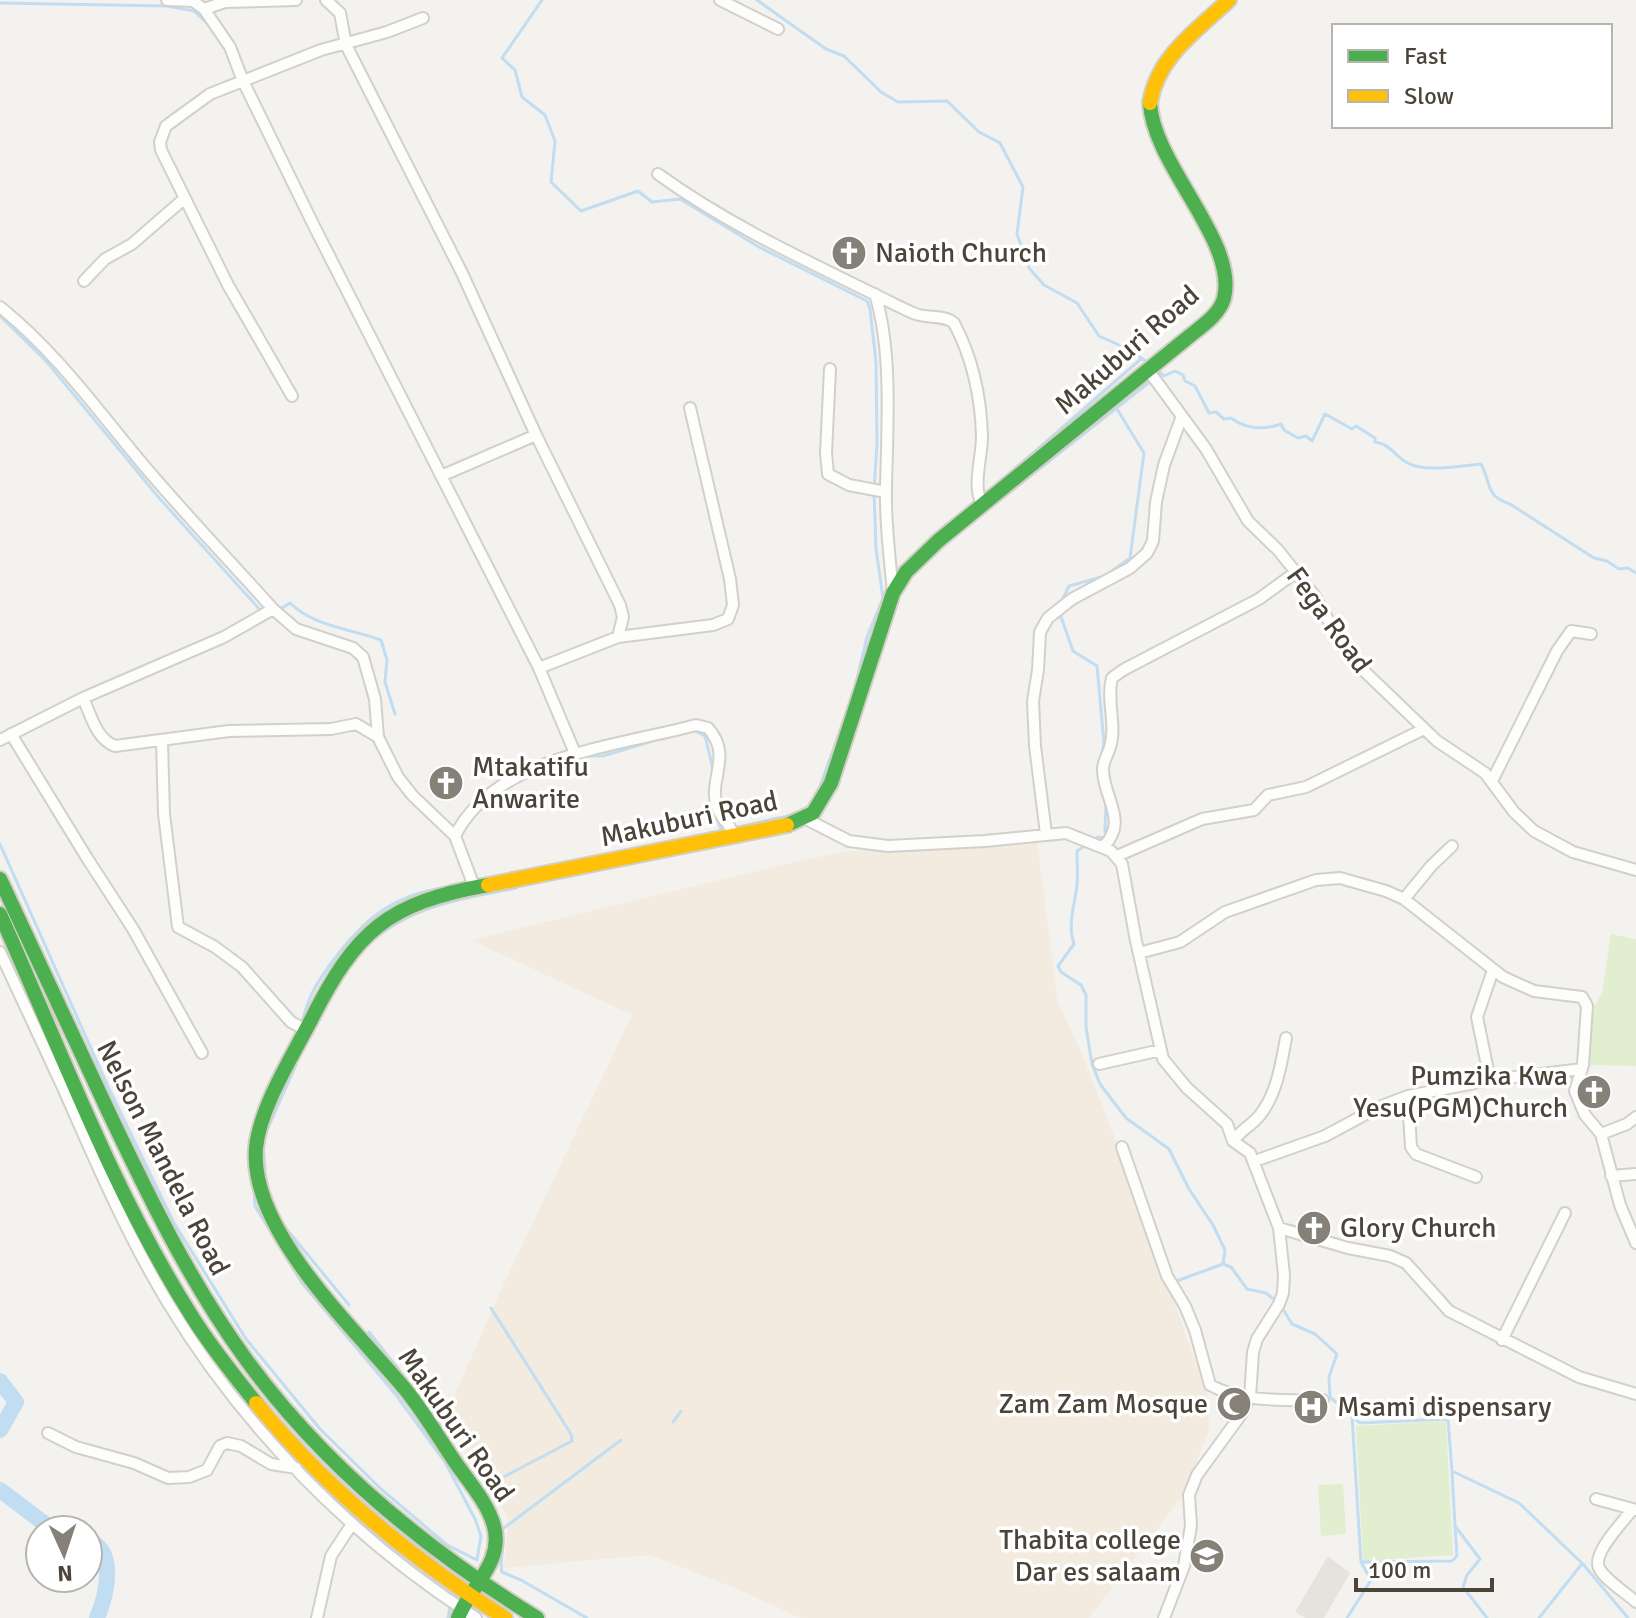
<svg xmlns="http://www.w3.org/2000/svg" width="1636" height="1618" font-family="Signika,sans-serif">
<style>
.commercial{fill:#f3ebdf}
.green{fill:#e1eecf}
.parking{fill:#e6e3df}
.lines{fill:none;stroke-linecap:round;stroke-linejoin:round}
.stream{stroke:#c0ddf1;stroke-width:3}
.river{stroke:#c0ddf1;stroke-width:16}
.street-casing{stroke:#d2d0cb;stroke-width:14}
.fast-casing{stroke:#d3cfc5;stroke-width:18}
.slow-casing{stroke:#d3cfc5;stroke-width:18}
.street{stroke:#fdfdfc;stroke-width:10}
.fast{stroke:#4caf50;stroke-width:14}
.slow{stroke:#ffc107;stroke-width:14}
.labels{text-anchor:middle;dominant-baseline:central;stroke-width:7;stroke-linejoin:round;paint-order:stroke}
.poi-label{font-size:28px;fill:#4b4439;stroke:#fff;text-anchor:start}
.street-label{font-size:28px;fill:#4b4439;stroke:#fff}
</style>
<rect width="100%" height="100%" fill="#f4f2ee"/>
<path class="commercial" d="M1037 841 1058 1003 1081 1051 1121 1154 1208 1396 1209 1430 1184 1494 1089 1618H801L730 1586 650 1555 502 1568 506 1556 508 1517 444 1419 505 1281 632 1015 471 940 802 860 851 851Z"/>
<path class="green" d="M1611 934 1636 939V1066L1589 1065 1592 1011 1602 993Z
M1446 1421 1453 1555 1363 1561 1356 1426Z
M1343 1484 1346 1534 1321 1536 1318 1485Z"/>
<path class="parking" d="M1328 1556 1350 1573 1324 1618H1305L1295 1612Z"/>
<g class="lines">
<path class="stream" d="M542 0 502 58 515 70 522 97 545 115 555 141 551 182 581 211 638 191 652 202 680 199 759 247 867 301 870 309 876 362 877 443 874 491 876 549 883 598 867 637 853 695
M757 0 826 49 844 56 881 92 898 102 947 101 979 132 1000 143 1023 187 1017 234 1029 268 1044 285 1077 303 1099 336 1132 351 1148 363
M0 3 167 6 194 11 211 27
M0 316 46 361 160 499 262 612
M1157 370 1164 376 1175 371 1183 375 1185 381 1195 386 1209 413 1216 412 1224 419 1231 418C1246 429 1264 430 1281 424L1284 430 1298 438 1306 436 1312 441 1325 414 1352 429 1356 426 1375 438V442C1390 444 1394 455 1406 462 1422 473 1462 466 1481 464 1492 485 1485 496 1510 504L1594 558 1607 561 1619 569 1628 568 1636 573
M987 493 1141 359
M972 522 1151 381
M934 536 965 510
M895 575 925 544
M1061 603 1069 586 1105 576 1130 558 1144 453 1117 409 1119 405
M279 610 290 603C313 626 351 629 381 640L387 660 385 682 395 714
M1060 614 1073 651 1097 666 1104 743 1102 755
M74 697 114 679
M693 730 705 736 713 769
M585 756H603L659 739
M555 766 570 761
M1106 801 1105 832 1109 836
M715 814 721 829
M1092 842 1098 837 1107 838
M0 844 110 1091 174 1223 246 1339 320 1429 381 1489 447 1545 477 1560 481 1536 475 1519 445 1462 396 1395 302 1283 255 1206 254 1188
M1085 846 1077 851C1077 862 1078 874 1077 885 1075 904 1067 925 1074 944L1058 966 1061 972 1081 985 1086 995V1027L1092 1064 1100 1084 1126 1118 1169 1149 1189 1189 1213 1225 1225 1250 1223 1264 1174 1282
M581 861 788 816 804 810 815 800 849 706
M358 955C400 907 457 900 516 888
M302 1023C308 997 316 984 332 962 363 919 393 895 447 887
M268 1128 296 1065
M263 1142 266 1187
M284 1226 349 1305
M1223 1264 1231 1267 1247 1289 1266 1293 1276 1301
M1281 1306 1292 1324 1315 1334 1337 1354 1329 1377 1330 1397 1360 1423 1448 1419 1452 1471 1519 1503 1583 1564 1628 1618
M369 1332 399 1370
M673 1422 681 1411
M1452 1472 1455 1526 1480 1559 1467 1575 1463 1587 1487 1618
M483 1494 494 1482 572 1441 571 1434 491 1308
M500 1531 621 1440
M502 1542C504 1553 499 1564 502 1572L521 1580 587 1618
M1361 1562 1452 1561 1457 1556 1455 1526
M448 1618 451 1602
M1347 1618 1371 1580 1361 1562 1352 1416
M1539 1618 1581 1565"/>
<path class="river" d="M0 1381 16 1402 0 1430
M0 1490 49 1527 58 1530
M88 1540C118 1552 106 1596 97 1618"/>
<defs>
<path id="street" d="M167 0 193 1 204 9 230 47 243 81 314 226 539 668 575 753
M326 0 340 13 346 45 462 273 536 435 620 605 623 617 618 637
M720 0 778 29
M204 9 225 2 296 0
M658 174C731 227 816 265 896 305 903 308 911 313 919 315 931 318 944 315 954 323 973 359 981 396 982 437 982 457 972 486 982 504
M84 281 105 259 132 244 185 198
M875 294C893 352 887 429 886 489 885 524 890 559 893 593
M0 307C55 351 96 408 141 462 183 512 229 560 273 609L296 629 353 648 363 657 375 699 378 737 398 777 413 796 455 836 475 889
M830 369 826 453 828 474 849 485 886 492
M1145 370 1154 378 1206 449 1248 521 1278 550 1314 595 1344 648 1362 669 1437 741 1485 773 1514 812 1534 831 1573 852 1636 870
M292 396 228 285 161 150 160 142 166 126 210 94 321 50 387 32 423 18
M441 476 536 435
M539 668 618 637 713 625 728 619 733 605 730 579 690 408
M83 698C91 715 96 739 115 746L229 731 331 729 356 724 378 737
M11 734 87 858 133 929 202 1053
M0 740 83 698 224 637 273 609
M162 741 164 814 178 927 215 947 242 967 291 1022 306 1030
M1492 781 1557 651 1571 631 1591 634
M806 819 849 841 888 846 985 841 1066 833 1111 851 1122 864 1136 941 1163 1059 1187 1088 1227 1124 1233 1141 1250 1153 1279 1228 1284 1275 1283 1293 1279 1304 1257 1339 1253 1352 1250 1397 1240 1416 1197 1475 1189 1495 1191 1526 1184 1566 1164 1618
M1046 834 1035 746 1033 701 1038 670 1040 632 1048 618 1072 599 1130 568 1147 553 1153 541 1156 502 1164 465 1182 416
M455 836C494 756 619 746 696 725L708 728C734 757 706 781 718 809 722 820 732 825 734 837
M1103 847C1129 822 1104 799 1103 771 1102 763 1108 755 1110 747 1117 726 1106 700 1112 678L1123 670 1259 599 1296 572
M1117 856 1202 819 1254 810 1268 795 1306 787 1424 729
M1404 899 1432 865 1452 846
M0 952C21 998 43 1044 64 1090 96 1163 127 1235 168 1303 244 1429 353 1539 476 1618
M1139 953 1180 942 1225 912 1316 880 1340 878 1386 891 1404 899 1503 977 1534 991 1582 997 1587 1006 1583 1065 1575 1091 1585 1115 1601 1134 1620 1205 1636 1243
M1099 1064 1161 1050
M1490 1080 1477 1017 1493 970
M1408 1096 1411 1147 1416 1154 1476 1177
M1601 1134 1627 1124 1636 1117
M1233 1141C1241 1130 1251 1126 1260 1115 1277 1093 1281 1065 1286 1038
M1122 1147 1167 1276 1185 1306 1195 1330 1210 1385C1242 1403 1287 1400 1323 1400
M1255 1161 1325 1136 1379 1107 1408 1096 1490 1080 1582 1069
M1611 1176 1636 1174
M1279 1228 1348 1248 1390 1256 1406 1263 1449 1311 1579 1377 1636 1394
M1502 1340 1565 1213
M48 1433 76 1447 134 1463 168 1478 189 1477 207 1470 220 1446 227 1443 241 1446 271 1464 296 1468
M1596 1499 1636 1510
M1632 1510C1623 1522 1592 1553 1599 1568 1605 1580 1625 1592 1636 1602
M317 1618 331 1556 352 1524"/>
<path id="fast" d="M787 825 813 813 831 783 893 593 906 572 938 541 1186 339C1199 328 1220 315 1224 298 1238 241 1153 165 1150 103
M0 879C37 958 73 1037 110 1115 150 1199 190 1282 245 1358 323 1466 425 1549 537 1618
M0 914C60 1048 112 1190 191 1315 210 1346 233 1374 256 1403
M458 1618C470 1586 504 1563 494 1526 487 1501 467 1480 453 1459 437 1435 423 1411 405 1389 355 1329 249 1231 256 1148 260 1107 292 1057 311 1020 356 931 387 903 488 885"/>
<path id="slow" d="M1150 103C1157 57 1197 30 1229 0
M488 885 787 825
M256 1403C326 1489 412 1559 505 1618"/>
</defs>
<use href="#street" class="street-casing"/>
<use href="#fast" class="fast-casing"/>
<use href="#slow" class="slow-casing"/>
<use href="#street" class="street"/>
<use href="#fast" class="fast"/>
<use href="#slow" class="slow"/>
</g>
<defs>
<symbol id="church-disc" viewBox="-11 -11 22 22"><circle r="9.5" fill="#868178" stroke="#fff"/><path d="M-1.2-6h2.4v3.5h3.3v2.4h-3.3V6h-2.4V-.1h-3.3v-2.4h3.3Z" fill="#fff"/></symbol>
<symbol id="mosque-disc" viewBox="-11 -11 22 22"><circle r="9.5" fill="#868178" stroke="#fff"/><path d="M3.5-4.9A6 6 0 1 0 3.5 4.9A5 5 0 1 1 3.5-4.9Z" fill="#fff"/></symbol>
<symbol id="hospital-disc" viewBox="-11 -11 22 22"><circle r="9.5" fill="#868178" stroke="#fff"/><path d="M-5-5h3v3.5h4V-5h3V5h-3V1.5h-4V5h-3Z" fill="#fff"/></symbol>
<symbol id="university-disc" viewBox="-11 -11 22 22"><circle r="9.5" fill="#868178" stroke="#fff"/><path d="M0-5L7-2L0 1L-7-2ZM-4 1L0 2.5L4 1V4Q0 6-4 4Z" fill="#fff"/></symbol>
</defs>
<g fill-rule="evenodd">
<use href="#church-disc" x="829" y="233" width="40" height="40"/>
<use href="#church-disc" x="426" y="763" width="40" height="40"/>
<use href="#church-disc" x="1574" y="1072" width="40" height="40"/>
<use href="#church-disc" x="1294" y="1208" width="40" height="40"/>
<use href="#mosque-disc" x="1214" y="1384" width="40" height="40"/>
<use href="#hospital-disc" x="1291" y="1387" width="40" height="40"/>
<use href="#university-disc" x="1187" y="1536" width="40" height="40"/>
</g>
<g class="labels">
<g class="poi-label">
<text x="875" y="253">Naioth Church</text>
<text x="472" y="767">Mtakatifu<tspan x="472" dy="32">Anwarite</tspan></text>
<text x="1568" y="1076" text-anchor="end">Pumzika Kwa<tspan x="1568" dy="32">Yesu(PGM)Church</tspan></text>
<text x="1340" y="1228">Glory Church</text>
<text x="1208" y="1404" text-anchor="end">Zam Zam Mosque</text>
<text x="1337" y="1407">Msami dispensary</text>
<text x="1181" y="1540" text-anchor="end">Thabita college<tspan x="1181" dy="32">Dar es salaam</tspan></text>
</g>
<g class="street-label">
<text transform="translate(1127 350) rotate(-41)">Makuburi Road</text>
<text transform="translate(1329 620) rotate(54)">Fega Road</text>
<text transform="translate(689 819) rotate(-12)">Makuburi Road</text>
<text transform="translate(163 1158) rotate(63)">Nelson Mandela Road</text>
<text transform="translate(456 1425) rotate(55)">Makuburi Road</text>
</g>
</g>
<rect x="1332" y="24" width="280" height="104" fill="#ffffff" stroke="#b7b4b0" stroke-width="2"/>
<rect x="1348" y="50" width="40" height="12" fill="#4caf50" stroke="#b7b4b0" stroke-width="2"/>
<text x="1404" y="64" font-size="24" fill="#4b4439">Fast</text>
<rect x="1348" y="90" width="40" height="12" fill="#ffc107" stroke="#b7b4b0" stroke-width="2"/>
<text x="1404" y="104" font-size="24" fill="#4b4439">Slow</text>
<g transform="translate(64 1554) rotate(177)"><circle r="38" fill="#ffffff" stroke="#b7b4b0" stroke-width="2"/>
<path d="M0-6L14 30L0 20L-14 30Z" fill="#868178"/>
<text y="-12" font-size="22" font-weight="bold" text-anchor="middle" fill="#4b4439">N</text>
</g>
<path d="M1356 1578v12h136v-12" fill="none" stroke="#4b4439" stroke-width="4"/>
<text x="1368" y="1578" font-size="24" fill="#4b4439" stroke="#ffffff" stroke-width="6" paint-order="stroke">100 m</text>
</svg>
